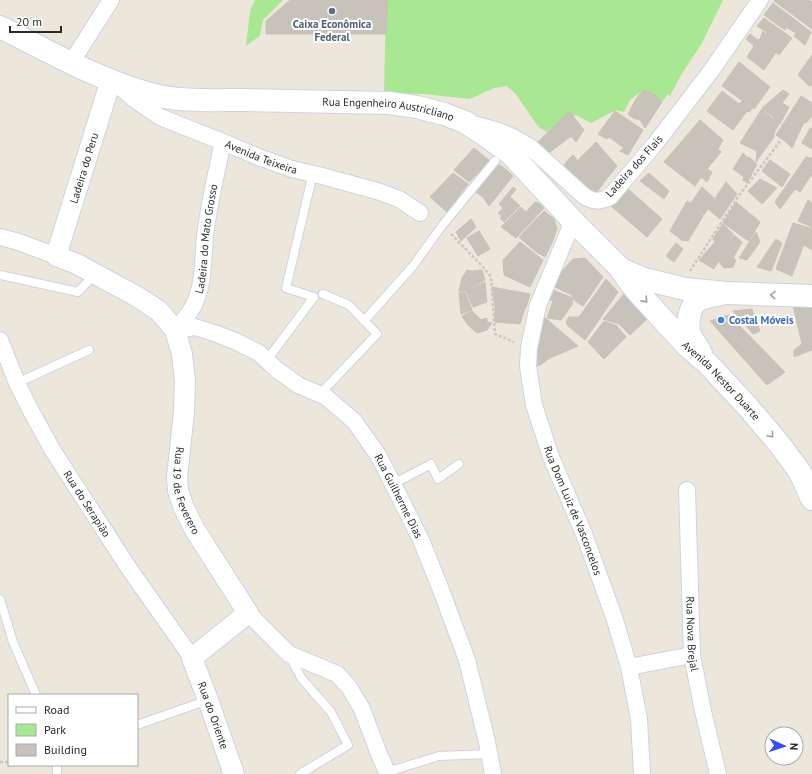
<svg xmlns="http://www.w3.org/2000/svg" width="812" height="774" font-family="'PT Sans',sans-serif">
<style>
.green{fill:#a9e892}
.building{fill:#c8c3ba;stroke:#c8c2b4}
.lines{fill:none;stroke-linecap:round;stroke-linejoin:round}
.service-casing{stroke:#cfd2e4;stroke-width:10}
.minor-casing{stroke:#cfd2e4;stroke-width:18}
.tertiary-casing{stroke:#cfd2e4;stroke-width:22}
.secondary-casing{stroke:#cfd2e4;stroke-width:24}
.path{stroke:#c7c7c7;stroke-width:2.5;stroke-dasharray:3 2;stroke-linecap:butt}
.service{stroke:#fff;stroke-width:8}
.minor{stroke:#fff;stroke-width:16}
.tertiary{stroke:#fff;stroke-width:20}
.secondary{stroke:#fff;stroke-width:22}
.oneway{stroke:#9f9f9f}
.service-dot{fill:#5c6f8a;stroke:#fff;stroke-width:1.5}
.shop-dot{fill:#3f7fe0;stroke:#fff;stroke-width:1.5}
.labels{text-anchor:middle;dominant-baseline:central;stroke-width:4;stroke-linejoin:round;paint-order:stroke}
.service-label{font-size:11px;font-weight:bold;fill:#4e5e75;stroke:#fff}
.street-label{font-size:11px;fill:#292929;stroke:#fff}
.shop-label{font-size:11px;font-weight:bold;fill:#366cbe;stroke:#fff;text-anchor:start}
</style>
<rect width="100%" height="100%" fill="#ede6da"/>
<path class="green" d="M255 0H283L263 20 260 36 246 46 250 11Z
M386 0H723L702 43 681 75 670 96 668 94 662 102 643 90 630 100 624 112 616 110 591 123 576 115C560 119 558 122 547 132L542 129H541L537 125 515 93 507 86 494 88 470 99 424 94 384 93Z"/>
<path class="building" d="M290 0H388L386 34H266V21Z
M775 0H809L812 2V29L774 1Z
M773 3 811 32 805 45 794 36 796 33 786 27 785 30 764 15Z
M764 18 792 38 779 55 760 39 763 31 766 34 767 32 757 26Z
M750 34 758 40 760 39 776 52 764 70 747 57 754 46 746 39Z
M812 55V85L809 86 798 75Z
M739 62 770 87 754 109 722 86Z
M643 90 655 95 662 102 645 128 640 120 633 118 628 114 636 99Z
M783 90 789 94 782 103 789 107 780 124 771 115 762 108Z
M722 91 739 104 742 101 752 109 749 112 747 111 733 130 707 111Z
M801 96 812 103V116L806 123 804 122 792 148 785 141 776 135Z
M762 109 779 124 774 133V137L756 162 757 151 740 143Z
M569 111 584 130 576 142 571 136 549 153 538 142Z
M615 111 643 130 628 155 620 151 624 148 609 137 607 139 598 134Z
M700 120 723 140 718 149 721 152 707 169 712 172 707 182 701 177 695 186 664 162Z
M810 128 812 129V149L802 143Z
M596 142 617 166 605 181 580 158Z
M474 148 490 161 469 182 454 170Z
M743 153 748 158 749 157 757 164 747 183 743 180 744 177 733 169Z
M573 155 578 161 580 158 605 181 597 192 585 189 561 170 567 161Z
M806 157 812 158V174L800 192 795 189 780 209 775 202Z
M770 160 790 174 782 187 762 171Z
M498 164 507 170 513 176 489 206 483 197 476 192Z
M453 173 468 184 447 212 430 197Z
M649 173 669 191 664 199 640 181Z
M760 179 777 188 762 204 748 191Z
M726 182 737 194 720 219 708 209Z
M513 187 516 189 510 197 520 206 504 222 500 218 502 216 498 213 503 208 499 204Z
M702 187 714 198 704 215 696 206 691 203Z
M627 188 662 219 647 237 611 206Z
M808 200 812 203V227L798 221Z
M687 201 696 206 703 216 688 241 685 240 683 241 670 231Z
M535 202 542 204 544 208 516 238 501 227 521 207 526 212Z
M736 202 760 222 749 241 723 223Z
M544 211 554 219 557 229 552 243 545 257 535 251 519 237Z
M471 219 476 227 461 241 456 232Z
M793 223 810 228 792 276 776 269Z
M723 224 733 234 714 269 699 260 715 242 713 239Z
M812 226V250L804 245Z
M479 231 490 249 478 256 467 238Z
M756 232 760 242 747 260 739 258Z
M734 235 742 242 733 258 736 260 733 267 724 268 718 261Z
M776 239 782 243 771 271 757 267Z
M520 242 543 260 530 287 504 275 503 260Z
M676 243 683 249 674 262 666 256Z
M585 258 603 277 583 306 575 301 572 295 555 287 563 270 573 259Z
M467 270 472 271 482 270 485 280 465 291H459L462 278Z
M606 279 618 292 585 340 568 326 566 322 569 317H579Z
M485 282 487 302 473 307 466 291Z
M492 287 530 294 526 308 495 305Z
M553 290 573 298 572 305 561 320 547 318 553 301 548 299Z
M465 292 472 310 461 314 459 293Z
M625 293 647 319 630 335 619 324 603 319Z
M495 305 525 308 520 324 495 322Z
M793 305 812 306V350L794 357V350L802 344Z
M752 309 760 331 753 334 733 311Z
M472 311 481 320 487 318V322L492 323 487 330 477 333 468 325 462 316Z
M729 315 785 372 767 385 710 321Z
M544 317 578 346 550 358 540 365 534 366 535 341Z
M604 321 617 326 626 337 604 359 588 342Z"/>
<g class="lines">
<defs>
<path id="service" d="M0 275 78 292 95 274
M364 321 413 266 441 227 495 161
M267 360 314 297 286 288 313 173
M17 383 89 350
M320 394 377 334 349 305 323 294
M393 484 431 464 438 479 459 464
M0 599 13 642 36 695
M290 657 302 679 331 712 348 745 300 774
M137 725 208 700
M57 765V774
M387 772 439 756 489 754"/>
<g id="minor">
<path d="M71 63 111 0"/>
<path id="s1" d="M120 87 138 102 160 117 223 142 261 158 292 169 322 176 377 191 399 199 420 213"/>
<path d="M477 125 499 131 515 138 530 147 584 196C594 202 599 202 610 197L655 144 711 71 760 0"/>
<path id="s2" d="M573 221 538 305 529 348 528 366 534 405 551 457 584 534 614 617 629 667 639 719 642 774"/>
<path d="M0 237 19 242 56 256"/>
<path id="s3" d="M175 330 195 327 217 334 235 341 259 353 276 369 298 385 326 397 354 421 378 455 393 484 421 540 441 590 467 660 487 742 493 774"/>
<path id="s4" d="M175 330C183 320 192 312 196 300 204 280 203 257 205 236 209 204 216 173 223 142"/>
<path id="s5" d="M0 340 17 383 31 411 53 451 128 567 192 658"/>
<path id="s6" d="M687 490 692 655 703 711 718 774"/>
<path d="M248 613 289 654 337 674 349 687 362 709 379 754 388 774"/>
<path d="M629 667 692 655"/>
</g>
<g id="tertiary">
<path id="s7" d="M111 80 56 256 77 264 136 296 159 311 175 330 182 354 185 381 184 412 177 477 178 490 183 506 195 530 248 613 192 658 208 700 234 774"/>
</g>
<g id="secondary">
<path id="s8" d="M0 27C48 51 95 78 147 93 177 102 212 100 243 100 292 101 340 102 389 103L417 107 444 114 465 122 489 138 511 154 573 221 621 269 644 279 685 289 727 293 812 296"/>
<path id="s9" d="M622 271 635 289 687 346 708 364 748 407 780 445 800 472 812 499"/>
<path d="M701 353C697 346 691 339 689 331 687 321 690 305 699 300 706 296 714 296 721 294"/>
</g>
</defs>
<use href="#service" class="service-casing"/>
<use href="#minor" class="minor-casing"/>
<use href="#tertiary" class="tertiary-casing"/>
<use href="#secondary" class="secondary-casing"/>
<path class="path" d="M451 234 483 267 491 277 495 334 514 342
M690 271 738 197 781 140
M0 762H9"/>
<use href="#service" class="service"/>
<use href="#minor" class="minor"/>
<use href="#tertiary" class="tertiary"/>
<use href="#secondary" class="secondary"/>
</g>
<defs><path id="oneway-chevron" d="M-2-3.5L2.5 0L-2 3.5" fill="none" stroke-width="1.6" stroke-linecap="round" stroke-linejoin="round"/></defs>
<g class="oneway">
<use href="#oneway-chevron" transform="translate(773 295) rotate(-178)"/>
<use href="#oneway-chevron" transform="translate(645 300) rotate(48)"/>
<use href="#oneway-chevron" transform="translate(771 435) rotate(49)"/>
</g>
<circle class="service-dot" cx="332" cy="11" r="4"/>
<circle class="shop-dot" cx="721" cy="320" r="4"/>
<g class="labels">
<g class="service-label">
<text x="332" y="24">Caixa Econômica<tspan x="332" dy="13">Federal</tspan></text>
</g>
<g class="street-label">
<text stroke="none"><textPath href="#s8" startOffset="404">Rua Engenheiro Austricliano</textPath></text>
<text stroke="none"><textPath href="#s1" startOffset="159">Avenida Teixeira</textPath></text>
<text transform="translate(634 166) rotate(-48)">Ladeira dos Flais</text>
<text transform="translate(84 168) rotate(-73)">Ladeira do Peru</text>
<text stroke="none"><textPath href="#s4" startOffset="99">Ladeira do Mato Grosso</textPath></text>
<text stroke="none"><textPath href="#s9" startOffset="148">Avenida Nestor Duarte</textPath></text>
<text stroke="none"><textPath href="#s7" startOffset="490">Rua 19 de Feverero</textPath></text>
<text stroke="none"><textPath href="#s3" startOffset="295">Rua Guilherme Dias</textPath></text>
<text stroke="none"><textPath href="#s5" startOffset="186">Rua do Serapião</textPath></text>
<text stroke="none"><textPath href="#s2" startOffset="305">Rua Dom Luiz de Vasconcelos</textPath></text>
<text stroke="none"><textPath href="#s6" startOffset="144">Rua Nova Brejal</textPath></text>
<text stroke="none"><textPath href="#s7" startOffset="763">Rua do Oriente</textPath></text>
</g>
<g class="shop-label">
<text x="729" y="320">Costal Móveis</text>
</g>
</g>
<rect x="8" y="694" width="130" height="72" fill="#ffffff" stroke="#a9a9a9"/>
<rect x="16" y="707" width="20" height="6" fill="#ffffff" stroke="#a9a9a9"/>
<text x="44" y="714" font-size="12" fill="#292929">Road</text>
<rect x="16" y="724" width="20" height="12" fill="#a9e892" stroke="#a9a9a9"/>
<text x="44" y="734" font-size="12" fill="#292929">Park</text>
<rect x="16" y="744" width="20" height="12" fill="#c8c3ba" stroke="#a9a9a9"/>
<text x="44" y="754" font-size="12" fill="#292929">Building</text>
<g transform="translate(784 746) rotate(93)"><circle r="19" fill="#ffffff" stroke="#a9a9a9"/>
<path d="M0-3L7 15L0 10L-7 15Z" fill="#354cff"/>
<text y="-6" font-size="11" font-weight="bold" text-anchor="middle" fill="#292929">N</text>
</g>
<path d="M10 26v6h51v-6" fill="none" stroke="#292929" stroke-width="2"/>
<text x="16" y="26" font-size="12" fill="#292929" stroke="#ffffff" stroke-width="3" paint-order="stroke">20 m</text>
</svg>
